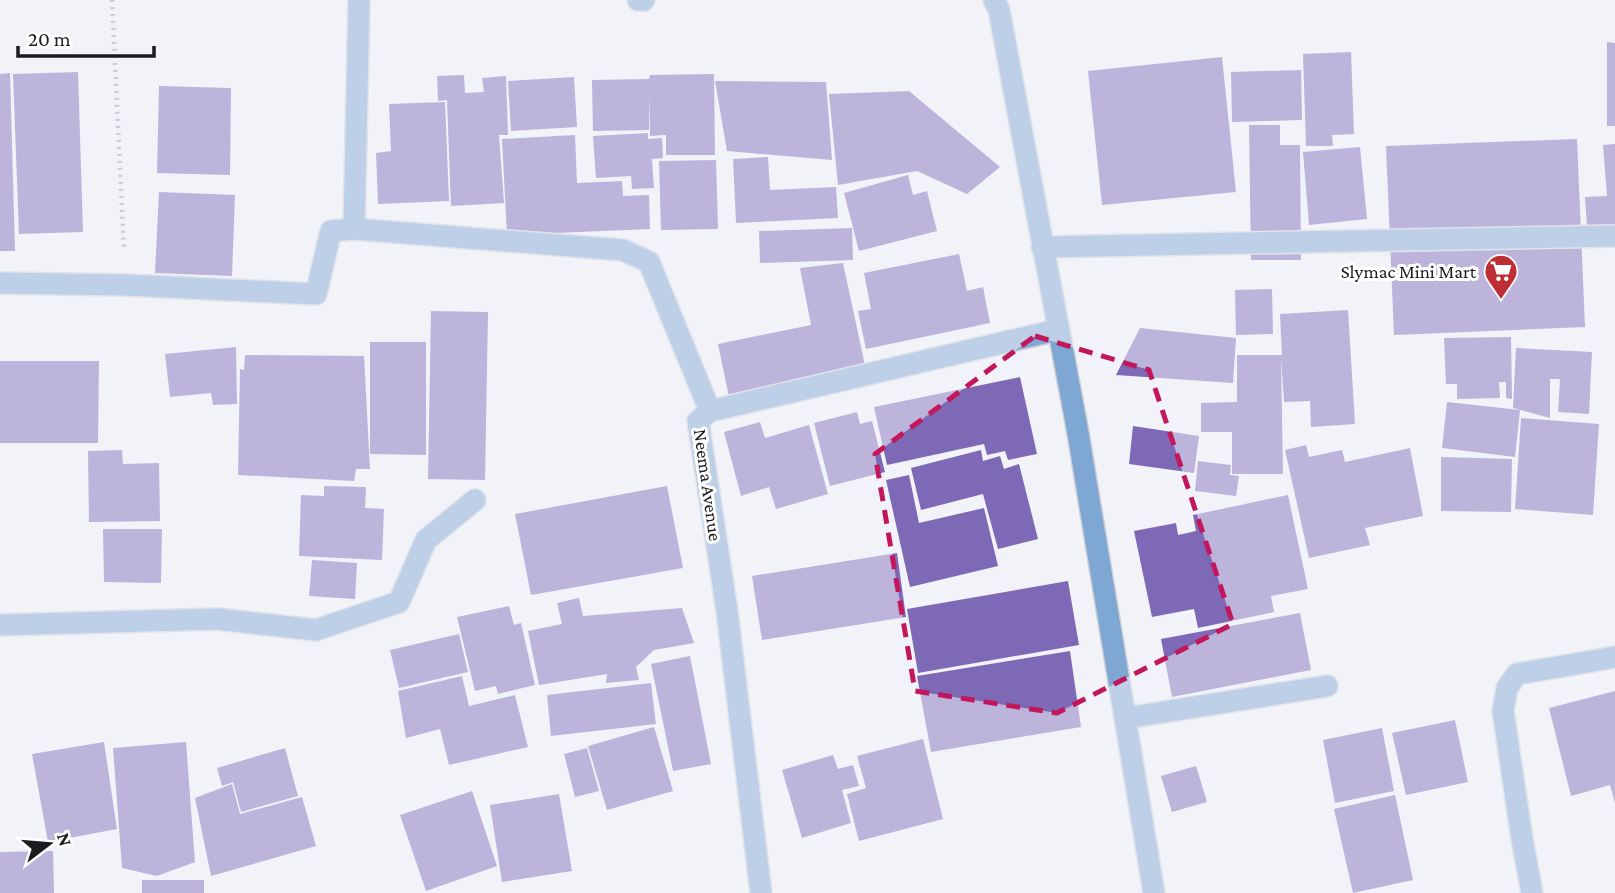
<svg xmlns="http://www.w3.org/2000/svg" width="1615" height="893" font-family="'Crimson Pro',serif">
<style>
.building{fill:#7e69b6}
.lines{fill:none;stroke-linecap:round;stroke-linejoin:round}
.minor-casing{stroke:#cfd0d6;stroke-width:24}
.path{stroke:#9e9fa4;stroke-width:4.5;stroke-dasharray:2 5;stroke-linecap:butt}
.minor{stroke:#7ea7d3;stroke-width:21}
.marked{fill:none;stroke:#c2185b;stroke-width:5;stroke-dasharray:14 9;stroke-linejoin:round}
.labels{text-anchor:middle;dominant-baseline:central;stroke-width:6;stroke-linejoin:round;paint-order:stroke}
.poi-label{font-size:19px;fill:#1a1b1d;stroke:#fff;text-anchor:end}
.street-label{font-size:19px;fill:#1a1b1d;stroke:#fff}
</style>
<rect width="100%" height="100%" fill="#f1f3f9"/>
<path class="building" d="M1607 42 1615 43V126H1607Z
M1351 52 1354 134 1332 135 1333 146H1306L1303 54Z
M1222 57 1236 192 1102 205 1088 71Z
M1301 70 1302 120 1232 122 1231 72Z
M78 72 83 232 19 234 13 74Z
M10 73 15 251H0V74Z
M714 74 715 155H666V135L650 136V94L649 130 593 131 592 80 649 79 650 75Z
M464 75 465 93 484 92 482 78 506 76 508 135H499L504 203 451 206 447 100 438 101 437 76Z
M574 77 577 127 511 131 508 81Z
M715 81 826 82 832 160 727 151Z
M159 86 231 88 230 175 157 173Z
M909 91 1000 167 967 194 917 171 838 185 829 94Z
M445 102 449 201 378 204 376 153 391 151 389 104Z
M1249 125H1280V145H1300L1301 260H1251Z
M648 133V139L662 138 663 158 652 159 654 188 632 189 631 176 596 178 593 136Z
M575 135 577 183 622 181 623 196 649 195 650 229 507 235 502 139Z
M1577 139 1585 327 1394 335 1386 146Z
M1615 144V240L1588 242 1585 197 1607 196 1603 145Z
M1360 147 1367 219 1309 225 1303 152Z
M768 157 770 190 836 187 838 218 736 223 733 159Z
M716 160 718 229 661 230 659 161Z
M908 175 913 195 927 191 937 231 859 251 844 193Z
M159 192 235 195 232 276 155 273Z
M852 228 853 260 760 263 759 231Z
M959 254 967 291 983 287 990 323 866 349 858 311 871 309 864 273Z
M843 263 866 370 729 397 718 344 811 325 800 268Z
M1272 289 1273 334 1236 335 1235 290Z
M1348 310 1355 424 1311 427 1310 401 1284 402 1281 359 1283 474H1232V432H1201V403L1237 402V355H1282L1280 314Z
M431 311 488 312 485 480 428 479Z
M1140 328 1236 338 1233 383 1116 375Z
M1511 337 1512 399 1506 398V382H1499L1500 398 1457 399V384H1446L1444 338Z
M370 342H426V455L370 454Z
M236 347 237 404 213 405 211 393 170 397 165 354Z
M1516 348 1592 352 1589 414 1558 412 1560 379H1550V418L1513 408Z
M245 355 364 356 370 469H356L354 481 238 475 240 369 244 370Z
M0 361H99L98 443H0Z
M1020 377 1037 454 1008 460 1005 451 987 455 984 444 887 465 874 407Z
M1447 402 1520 410 1515 457 1442 448Z
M857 412 860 424 872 421 885 472 830 486 814 423Z
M1521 418 1599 424 1593 515 1515 509Z
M760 422 765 438 809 425 828 494 776 509 769 487 741 496 724 432Z
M1133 426 1199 436 1194 473 1129 464Z
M1306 445 1309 457 1342 450 1345 462 1410 448 1423 516 1365 528 1370 545 1309 558 1285 450Z
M122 450 123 464 159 463 160 521 89 522 88 451Z
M981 450 983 461 1000 456 1004 469 1019 464 1038 539 998 549 983 494 921 510 911 468Z
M1441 457 1512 459 1511 512 1441 511Z
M1198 461 1231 465 1230 475 1239 476 1236 496 1195 491Z
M909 475 919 523 984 508 998 566 910 587 886 480Z
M324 486 366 487 365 508 384 509 382 560 299 556 301 495 324 496Z
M667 486 683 568 531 595 515 514Z
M1288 495 1308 589 1271 596 1274 612 1198 628 1194 609 1152 617 1134 531 1176 523 1178 535 1196 531 1193 515Z
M103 529H162L161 583 104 582Z
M897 553 906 617 762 640 752 576Z
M312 560 357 563 355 599 309 596Z
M1068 581 1079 645 918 673 907 609Z
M579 598 583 616 682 608 694 643 654 650 636 667 639 680 606 683 607 674 539 685 528 631 562 624 557 603Z
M509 606 514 625 521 623 535 685 498 694 496 686 475 691 457 617Z
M1300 613 1311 670 1172 697 1161 639Z
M459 634 468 672 399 688 390 650Z
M1070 651 1081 727 931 752 917 676Z
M690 656 711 764 673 771 651 664Z
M462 676 469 706 515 695 528 747 449 765 440 729 406 738 398 691Z
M651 683 656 724 551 736 547 695Z
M1615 691V803L1610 785 1571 796 1549 708Z
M1455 720 1468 782 1406 795 1392 733Z
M654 727 673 791 607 810 588 746Z
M1382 728 1394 791 1335 803 1323 740Z
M923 739 943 819 859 841 847 794 866 788 857 756Z
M104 742 117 829 48 842 32 754Z
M186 742 195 862 157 876 122 868 113 748Z
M285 748 298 796 241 812 233 782 222 786 217 768Z
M587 748 599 791 575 797 564 754Z
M833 755 838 769 853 765 859 786 842 790 851 823 802 838 782 770Z
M1196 766 1207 802 1172 812 1161 776Z
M232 784 240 814 302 797 316 846 211 876 195 798Z
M472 791 497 866 426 891 400 815Z
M559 794 572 871 502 882 490 805Z
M1395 795 1413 880 1353 893 1334 809Z
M53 851 54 893H0V852Z
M142 880H204V893H142Z"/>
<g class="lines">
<defs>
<path id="minor" d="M638 0H644
M994 0 999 10 1078 433 1154 893
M354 229 359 0
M1042 247 1615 236
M0 283 125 285 316 294 331 231 354 229 623 250 649 262 710 411 698 421 727 611 761 893
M710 411 1057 330
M0 625 217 619 316 630 399 602 426 540 475 500
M1126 718 1327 686
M1532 893 1522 839 1503 711 1507 688 1517 674 1615 657"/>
</defs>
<use href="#minor" class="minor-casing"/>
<path class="path" d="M112 0 124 251"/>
<use href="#minor" class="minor"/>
</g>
<path d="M0 0H1615V893H0ZM1035 336 1149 370 1233 624 1057 713 915 691 875 454Z" fill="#f1f3f9" fill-opacity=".55" fill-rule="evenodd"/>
<path class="marked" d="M1035 336 1149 370 1233 624 1057 713 915 691 875 454Z"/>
<defs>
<symbol id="supermarket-pin" viewBox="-11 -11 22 30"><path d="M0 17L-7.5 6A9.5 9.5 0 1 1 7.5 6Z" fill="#be2f35" stroke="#fff"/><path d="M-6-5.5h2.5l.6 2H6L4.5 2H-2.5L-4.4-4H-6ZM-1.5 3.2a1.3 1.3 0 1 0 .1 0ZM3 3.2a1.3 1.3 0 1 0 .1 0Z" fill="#fff"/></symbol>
</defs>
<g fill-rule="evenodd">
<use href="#supermarket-pin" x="1482" y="252" width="38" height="52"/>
</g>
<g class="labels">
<g class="poi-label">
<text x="1476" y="271">Slymac Mini Mart</text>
</g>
<g class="street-label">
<text transform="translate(708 485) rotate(82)">Neema Avenue</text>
</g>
</g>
<g transform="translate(49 844) rotate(74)" stroke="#ffffff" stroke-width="5" paint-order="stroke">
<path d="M0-5L12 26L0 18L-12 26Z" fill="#1a1b1d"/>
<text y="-10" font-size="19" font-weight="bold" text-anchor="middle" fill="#1a1b1d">N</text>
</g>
<path d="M18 46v10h136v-10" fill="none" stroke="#1a1b1d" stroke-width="3.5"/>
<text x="28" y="46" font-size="21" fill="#1a1b1d" stroke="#ffffff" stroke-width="5" paint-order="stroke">20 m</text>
</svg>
